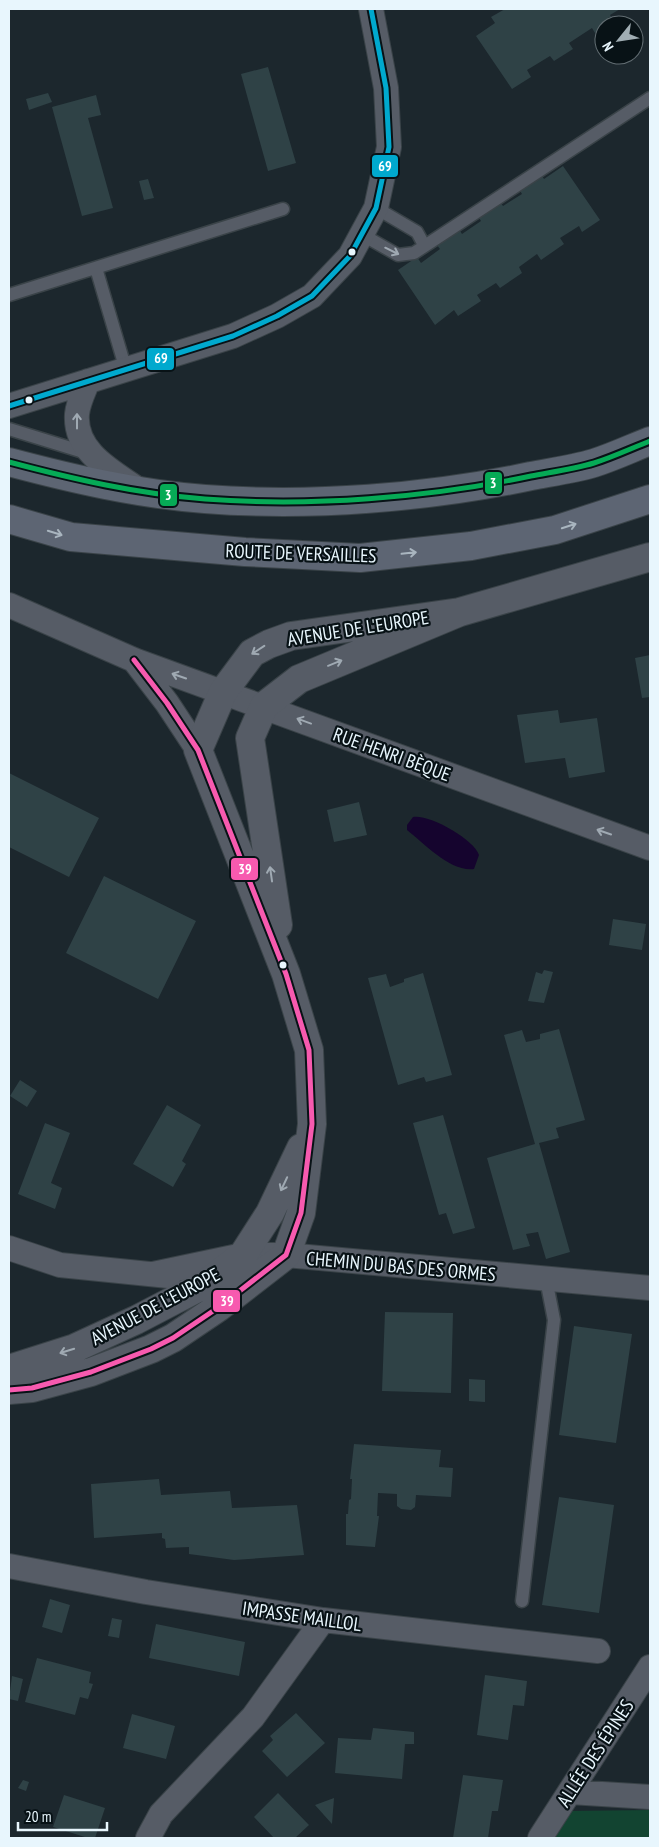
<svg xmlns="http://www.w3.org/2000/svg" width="659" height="1847" font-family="'PT Sans Narrow',sans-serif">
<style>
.green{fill:#124431}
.water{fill:#15042e}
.building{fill:#2f4246}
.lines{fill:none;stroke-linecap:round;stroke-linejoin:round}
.service-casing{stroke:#3a4348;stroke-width:15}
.minor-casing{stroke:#3a4348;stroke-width:26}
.tertiary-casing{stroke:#3a4348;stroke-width:30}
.primary-casing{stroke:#3a4348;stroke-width:30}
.service{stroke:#565c66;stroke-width:12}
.minor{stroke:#565c66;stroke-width:24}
.tertiary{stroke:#565c66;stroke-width:28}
.primary{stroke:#5d6573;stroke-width:28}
.bus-1-casing{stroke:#081216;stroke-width:9}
.bus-2-casing{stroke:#081216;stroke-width:9}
.bus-3-casing{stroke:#081216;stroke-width:9}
.bus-1{stroke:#00a9ce;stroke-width:5}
.bus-2{stroke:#f75aaf;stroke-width:5}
.bus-3{stroke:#06aa56;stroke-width:5}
.oneway{stroke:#9fa9b2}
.oneway2{stroke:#a9b5bf}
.bus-dot{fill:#e8f6fd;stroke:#081216;stroke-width:2}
.labels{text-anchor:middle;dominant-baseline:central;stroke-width:4.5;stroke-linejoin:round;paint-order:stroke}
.street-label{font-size:19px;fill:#e8f6fd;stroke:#081216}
.line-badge{stroke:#081216;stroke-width:2}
.badge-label{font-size:14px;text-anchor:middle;font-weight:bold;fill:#fff}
</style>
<rect width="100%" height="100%" fill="#1c272d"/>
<path class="green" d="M650 1810V1838H550L565 1811Z"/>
<path class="water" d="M413 817C429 814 474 839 479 855L474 869C450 872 425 844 407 830V825Z"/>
<path class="building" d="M505 9H620L610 15 614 22 604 25V28L595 33 592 28 569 43 573 49 554 61 550 56 527 70 531 77 512 89 476 36 495 23 491 17Z
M268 67 296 163 268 171 241 74Z
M48 93 52 102 29 110 26 99Z
M96 95 101 115 88 118 113 208 82 216 52 107Z
M563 166 600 220 582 232 579 226 560 238 564 244 541 260 537 254 519 267 522 273 500 288 496 283 477 295 481 301 458 316 454 310 435 325 398 270 417 257 421 263 440 249 436 244 459 229 462 234 481 221 478 216 500 202 503 206 522 194 519 189 541 174 544 179Z
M148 179 154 198 144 200 139 181Z
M650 655V697L642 698 635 658Z
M558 710 560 723 597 718 605 772 569 778 565 758 525 763 517 715Z
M9 773 99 818 69 877 9 847Z
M359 802 367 835 334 842 327 810Z
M104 876 196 921 158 999 66 953Z
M613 919 646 924 642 950 609 945Z
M544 970 553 972 544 1003 528 1001 536 972 542 974Z
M423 973 452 1075 426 1082 424 1077 398 1085 368 978 386 974 390 987 404 982V979Z
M559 1029 585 1120 556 1128 559 1138 539 1143 570 1252 546 1259 538 1232 526 1234 530 1246 513 1250 487 1158 535 1144 504 1035 522 1030 526 1042 540 1039V1034Z
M20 1080 37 1091 27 1107 10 1096Z
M167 1105 201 1125 182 1161 186 1164 173 1187 133 1164Z
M443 1115 475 1228 453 1234 446 1213 439 1215 413 1123Z
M45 1123 70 1133 51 1183 62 1188 55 1209 18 1194Z
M385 1312 453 1313 451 1393 382 1391Z
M574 1326 632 1334 616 1443 559 1435Z
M469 1379 485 1380V1402L469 1401Z
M354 1444 441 1450 439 1467 453 1468 451 1497 416 1495 415 1507 411 1510 401 1509 397 1506V1494L378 1493 377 1516H379L375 1547 346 1545V1514H348L349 1500 351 1499 352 1479H350Z
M159 1479 161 1495 230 1491 232 1508 297 1505 304 1555 234 1560 189 1554V1547L166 1548 165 1539 162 1538V1533L94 1538 91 1484Z
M559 1497 614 1505 599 1613 542 1605Z
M50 1599 70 1605 62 1633 42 1627Z
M112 1618 122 1620 119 1638 108 1636Z
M156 1624 245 1642 239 1676 149 1658Z
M37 1658 91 1672 89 1683 93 1684 88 1699 80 1697 75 1715 25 1702Z
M485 1675 527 1681 524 1706 513 1705 508 1740 477 1735Z
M12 1676 23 1679 18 1701 9 1699Z
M296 1713 325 1743 287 1777 262 1751 273 1740 270 1736Z
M132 1714 175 1726 166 1759 123 1748Z
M373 1728 414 1732V1744H405L402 1779 335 1773 338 1738 371 1740Z
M463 1775 503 1780 498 1811H492L488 1838H453Z
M23 1780 29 1782 26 1791 18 1788Z
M278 1793 309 1825 295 1838H274L254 1817Z
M64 1795 105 1808 95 1838H88L53 1827Z
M334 1798 332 1824 315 1805Z"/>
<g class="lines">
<defs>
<path id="service" d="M376 208 417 232 424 245
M361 234 398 255 414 253 650 98
M96 268 126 370
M9 295 283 209
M9 429 90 454
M522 1601 554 1320 546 1279"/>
<path id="minor" d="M88 381C84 391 78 403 77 414 74 453 114 472 142 492
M9 406 233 336 277 316 312 296 350 256 376 208 389 147 386 88 371 9
M9 605 134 660 650 848
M134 660 167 703 198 750
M9 1248 60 1265 169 1276
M153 1274 243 1255H286L650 1288
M9 1566 146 1592 323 1620 598 1651
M570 1792 650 1797
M148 1838 161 1814 253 1717 323 1620
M540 1838 650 1667"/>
<path id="tertiary" d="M278 925 250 738 264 706 299 679 460 612 650 557
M9 1369 75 1348 136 1320 205 1284 243 1255 270 1213 301 1148
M9 1390 32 1388 91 1372 151 1349 173 1338 219 1307 286 1255 301 1213 312 1124 309 1050 286 974 198 750 223 692 252 653 269 644 291 636 460 612"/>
<path id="primary" d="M9 462C73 479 138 494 205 499 310 507 428 498 531 476 552 472 574 469 594 463 613 457 632 448 650 441
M9 519 71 537 245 552 360 558 471 546 555 530 650 499"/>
</defs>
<use href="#service" class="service-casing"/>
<use href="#minor" class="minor-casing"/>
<use href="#tertiary" class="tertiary-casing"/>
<use href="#primary" class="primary-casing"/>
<use href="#service" class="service"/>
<use href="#minor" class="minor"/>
<use href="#tertiary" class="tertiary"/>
<use href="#primary" class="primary"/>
<defs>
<path id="bus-1" d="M9 406 233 336 277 316 312 296 350 256 376 208 389 147 386 88 371 9"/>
<path id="bus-2" d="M9 1390 32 1388 91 1372 151 1349 173 1338 219 1307 286 1255 301 1213 312 1124 309 1050 286 974 198 750 167 703 134 660"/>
<path id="bus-3" d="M9 462C73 479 138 494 205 499 310 507 428 498 531 476 552 472 574 469 594 463 613 457 632 448 650 441"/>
</defs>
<use href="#bus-1" class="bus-1-casing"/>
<use href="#bus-2" class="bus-2-casing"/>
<use href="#bus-3" class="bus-3-casing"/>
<use href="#bus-1" class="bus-1"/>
<use href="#bus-2" class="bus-2"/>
<use href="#bus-3" class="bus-3"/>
</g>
<defs><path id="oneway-shaft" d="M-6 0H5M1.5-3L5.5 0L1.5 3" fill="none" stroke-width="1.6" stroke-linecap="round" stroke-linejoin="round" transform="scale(1.25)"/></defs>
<g class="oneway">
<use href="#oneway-shaft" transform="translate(392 251) rotate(26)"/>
<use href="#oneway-shaft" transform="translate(77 421) rotate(-90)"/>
<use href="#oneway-shaft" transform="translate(258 650) rotate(147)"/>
<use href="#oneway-shaft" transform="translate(335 663) rotate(-22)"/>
<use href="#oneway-shaft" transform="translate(179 676) rotate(-161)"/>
<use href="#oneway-shaft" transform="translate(304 721) rotate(-160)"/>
<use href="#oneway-shaft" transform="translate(604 832) rotate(-161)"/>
<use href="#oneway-shaft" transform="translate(271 874) rotate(-98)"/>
<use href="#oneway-shaft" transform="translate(284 1184) rotate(115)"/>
<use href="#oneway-shaft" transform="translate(67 1351) rotate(163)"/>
</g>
<g class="oneway2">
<use href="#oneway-shaft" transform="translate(569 526) rotate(-18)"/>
<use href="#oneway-shaft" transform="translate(55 533) rotate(17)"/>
<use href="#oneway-shaft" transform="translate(409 553) rotate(-6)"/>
</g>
<g class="bus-dot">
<circle cx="352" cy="252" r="4.5"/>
<circle cx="29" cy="400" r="4.5"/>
<circle cx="283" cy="965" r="4.5"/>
</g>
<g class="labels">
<g class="street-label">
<text transform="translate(301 553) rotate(2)">ROUTE DE VERSAILLES</text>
<text transform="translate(358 628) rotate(-9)">AVENUE DE L'EUROPE</text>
<text transform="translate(392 754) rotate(20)">RUE HENRI BÈQUE</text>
<text transform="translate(401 1266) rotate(5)">CHEMIN DU BAS DES ORMES</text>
<text transform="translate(155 1306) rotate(-28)">AVENUE DE L'EUROPE</text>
<text transform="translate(302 1616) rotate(8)">IMPASSE MAILLOL</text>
<text transform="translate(595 1753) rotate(-57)">ALLÉE DES ÉPINES</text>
</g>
</g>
<g class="line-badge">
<rect x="371" y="154" width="28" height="24" rx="5" fill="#00a9ce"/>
<rect x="146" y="347" width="29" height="24" rx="5" fill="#00a9ce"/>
<rect x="484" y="471" width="19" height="24" rx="5" fill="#06aa56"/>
<rect x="159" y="483" width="19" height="24" rx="5" fill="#06aa56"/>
<rect x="230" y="857" width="29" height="24" rx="5" fill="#f75aaf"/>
<rect x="212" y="1289" width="29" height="24" rx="5" fill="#f75aaf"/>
</g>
<g class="badge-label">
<text x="385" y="171">69</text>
<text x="161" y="363">69</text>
<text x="493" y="488">3</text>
<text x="168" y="500">3</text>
<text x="245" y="874">39</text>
<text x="227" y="1306">39</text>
</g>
<rect width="659" height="1847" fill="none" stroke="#e8f6fd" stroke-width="20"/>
<g transform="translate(619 40) rotate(240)"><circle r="24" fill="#081216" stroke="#626d72"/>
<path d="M0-4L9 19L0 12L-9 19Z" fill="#a1aeb4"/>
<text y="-8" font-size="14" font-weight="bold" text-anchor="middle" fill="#e8f6fd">N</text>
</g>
<path d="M18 1822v8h89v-8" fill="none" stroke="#e8f6fd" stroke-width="2.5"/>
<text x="25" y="1822" font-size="15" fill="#e8f6fd" stroke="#081216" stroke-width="4" paint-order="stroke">20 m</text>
</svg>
